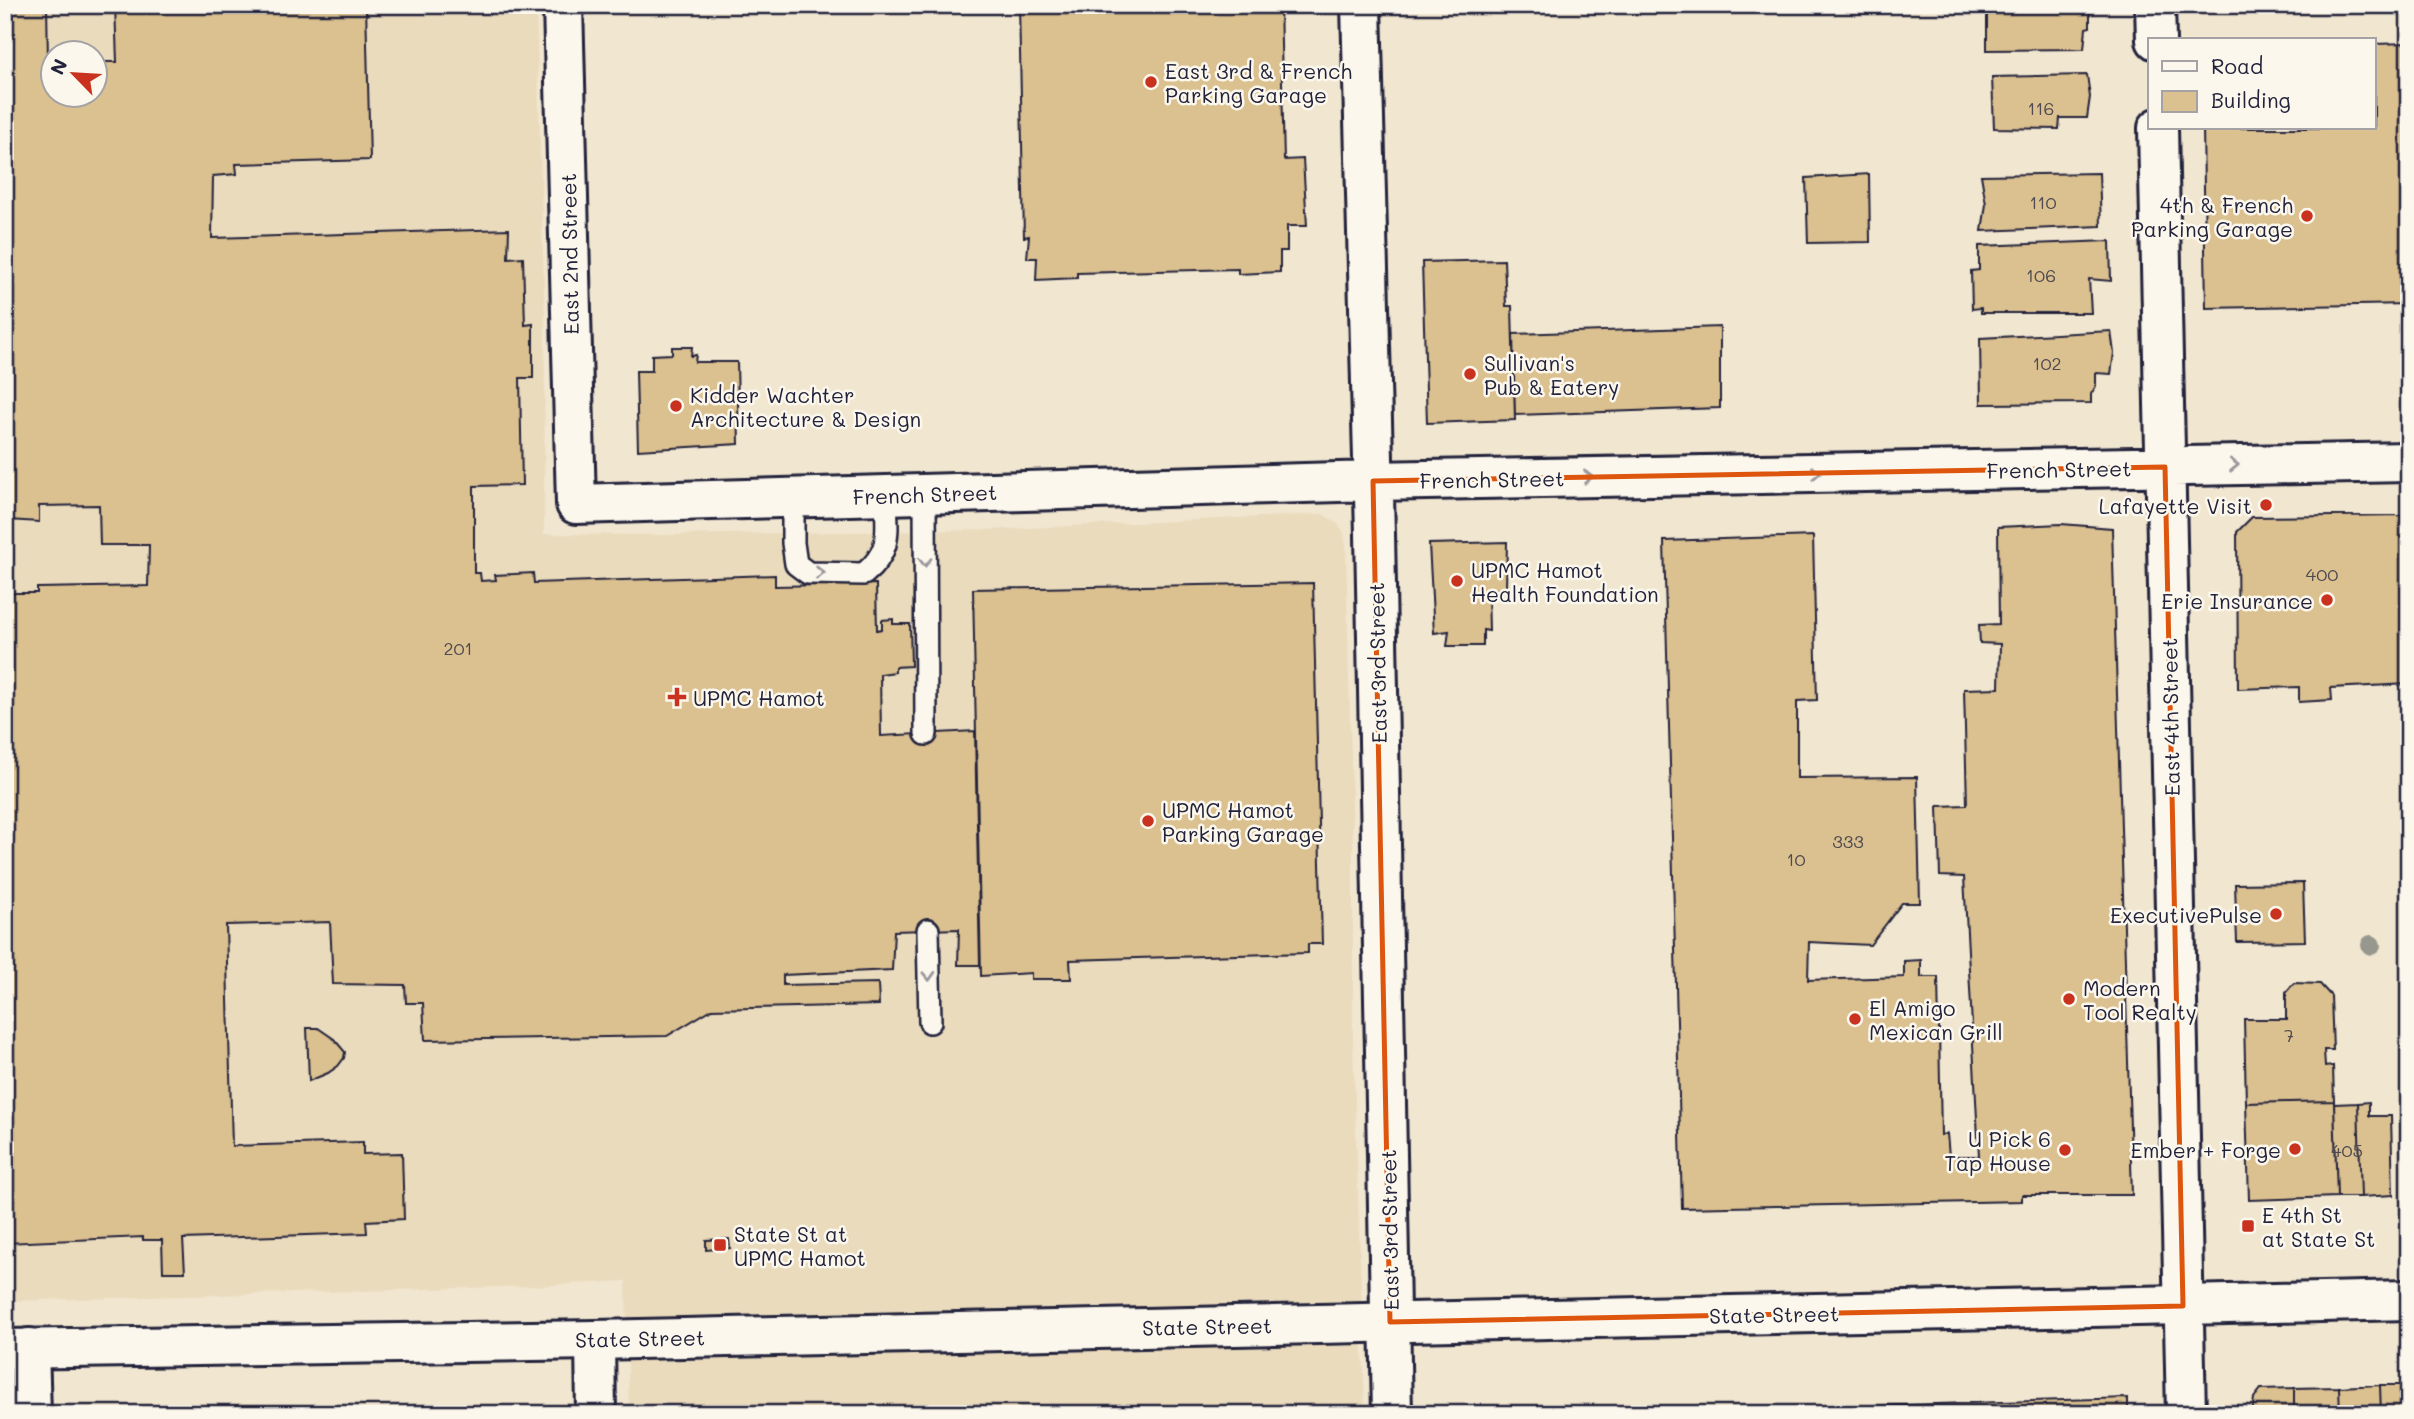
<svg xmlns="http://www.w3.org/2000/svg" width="2414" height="1419" font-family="Mali,sans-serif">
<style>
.built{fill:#eadbbd;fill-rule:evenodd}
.building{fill:#dbc090;stroke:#22223b;stroke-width:2}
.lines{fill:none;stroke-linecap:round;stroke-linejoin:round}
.service-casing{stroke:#22223b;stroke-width:26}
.minor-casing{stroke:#22223b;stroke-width:44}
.tertiary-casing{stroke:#22223b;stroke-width:44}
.primary-casing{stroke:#22223b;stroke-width:44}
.service{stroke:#fbf7ec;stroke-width:21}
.minor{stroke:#fbf7ec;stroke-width:38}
.tertiary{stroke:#fbf7ec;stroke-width:38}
.primary{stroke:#fbf7ec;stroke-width:38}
.tree{fill:#96988d}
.oneway{stroke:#99979c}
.marked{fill:none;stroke:#de560e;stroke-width:5;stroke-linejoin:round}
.poi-dot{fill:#c8321e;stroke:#fbf7ec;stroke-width:2.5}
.labels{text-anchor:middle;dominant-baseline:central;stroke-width:5;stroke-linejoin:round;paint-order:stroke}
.number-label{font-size:18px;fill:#504a50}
.poi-label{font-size:21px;fill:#22223b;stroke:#fbf7ec;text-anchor:start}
.street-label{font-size:21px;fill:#22223b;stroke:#fbf7ec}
</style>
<rect width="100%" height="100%" fill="#f1e6d0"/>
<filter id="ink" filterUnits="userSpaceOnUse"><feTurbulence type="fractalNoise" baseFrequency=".0143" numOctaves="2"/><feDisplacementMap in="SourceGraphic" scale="14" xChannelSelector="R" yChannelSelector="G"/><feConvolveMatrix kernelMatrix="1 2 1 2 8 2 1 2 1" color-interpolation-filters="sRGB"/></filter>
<g filter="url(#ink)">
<path class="built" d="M5 5H536L545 321 544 534 664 535 987 530 1323 514 1338 524 1343 531 1346 546 1353 848V1040L1365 1414H629L626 1281 535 1286 5 1301ZM52 52H94V94H52Z"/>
<path class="building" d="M5 5H47L48 60 52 61V94H94V62H117L115 5H366L370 160 236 164 237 174 213 176 212 238 509 229 508 258 523 257 525 325 533 324V378H520L522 485 474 486V573H480L481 581 496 580 495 575 533 573 534 583 775 575V586L876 584 877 630 882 629V620L893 619V624H910L911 666 895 667V672L880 674 881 736 975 731 980 965H958L959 929 894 931 892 970 783 975V985L878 983 879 1005 712 1009 667 1036 425 1040 423 1003H406L405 985 333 984 330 922 226 925 232 1146 363 1142V1154L402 1153 404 1219 366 1221 367 1233 183 1239 185 1272H163L162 1240H143V1237L5 1243V593H37V588L148 586 149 545H100L99 505 39 506V522L8 520V507L5 508Z
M1019 5H1280L1284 160 1303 159 1307 226H1287V251H1280V272L1238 274V269L1077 273V278L1036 280 1037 258H1027L1029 236 1024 237Z
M1987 5H2085V7H2090V27L2086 28 2084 49 1987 50Z
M2409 43V304L2206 308 2203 128H2374V44Z
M2087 75 2090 97 2087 118H2060L2059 129 1994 128 1992 77Z
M2099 173 2101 226 1982 231 1986 204 1981 175Z
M1869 174 1870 242 1808 243 1806 178Z
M2110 241 2111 281 2089 279 2091 313H1981V308L1972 309 1971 271 1979 270V246Z
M1504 260 1506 306H1512L1515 420 1427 423 1422 262Z
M1720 327V408L1515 415 1513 334Z
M2111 331 2114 353 2111 374 2096 373V386L2091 394V403L1981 404 1980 338Z
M672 347H692L691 356 696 355 695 362H737L739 444 638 450 636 371H652V355L672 354Z
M2406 515H2409V616H2406Z
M2406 515 2409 684 2331 688 2332 700 2299 702V687L2238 689 2237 532 2252 517Z
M2061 524 2112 528 2132 1195H2022V1201L1682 1208 1664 541 1813 536 1817 700 1797 701V778L1917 777 1920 903H1902L1870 945 1809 942 1808 980 1904 977V961L1921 960V977H1938L1941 1135 1947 1134 1949 1156H1979L1964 877 1940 876 1938 806 1967 805 1964 689 1999 688 2000 644 1980 643 1979 625 1999 624 1998 527Z
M1507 542 1506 589 1488 590 1489 631 1483 630V646H1447L1449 631 1434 633 1429 544Z
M1313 583 1322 944H1308V953L1070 960 1071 979H1031V973L981 976 973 589Z
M2303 883 2305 941 2237 942 2235 884Z
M2294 983 2320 984 2331 996 2333 1050H2324L2325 1067 2333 1066 2334 1101 2246 1103 2244 1019H2286V992Z
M307 1028H318L334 1039 345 1052 344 1058 338 1066 328 1073 309 1081Z
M2334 1101 2337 1197 2249 1200 2246 1103Z
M2369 1102V1116H2391L2393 1195 2361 1197 2358 1103Z
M2358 1103 2361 1197H2337L2334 1104Z
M729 1239 730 1248 706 1250V1240Z
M2380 1385 2381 1414H2340L2339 1387Z
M2380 1385H2409V1414H2381Z
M2339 1387 2340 1414H2294V1388Z
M2294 1388V1414H2252L2254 1398 2261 1389Z
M2128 1398V1414H1615Z"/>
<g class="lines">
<defs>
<path id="service" d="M925 494 926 734
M793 499V543L796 564 808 573 864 574C894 549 886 530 886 494
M928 930 930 1022"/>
<path id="minor" d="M563 5 576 504 1373 481 2409 462
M1361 5 1375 534 1392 1414
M2155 5 2156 40
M2158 128 2186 1414
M29 1348 31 1414"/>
<path id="tertiary" d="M595 1340 596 1414"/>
<path id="primary" d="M5 1349 595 1340 2409 1300"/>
</defs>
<use href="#service" class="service-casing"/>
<use href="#minor" class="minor-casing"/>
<use href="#tertiary" class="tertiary-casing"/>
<use href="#primary" class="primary-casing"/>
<use href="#service" class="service"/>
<use href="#minor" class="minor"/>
<use href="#tertiary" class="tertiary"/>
<use href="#primary" class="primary"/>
</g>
<circle class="tree" cx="2371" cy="945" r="10"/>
<defs><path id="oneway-chevron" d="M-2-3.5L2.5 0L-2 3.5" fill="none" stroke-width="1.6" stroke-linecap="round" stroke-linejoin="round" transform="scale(1.75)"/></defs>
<g class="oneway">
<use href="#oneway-chevron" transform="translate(2234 465) rotate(-1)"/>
<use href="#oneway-chevron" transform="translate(1816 473) rotate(-1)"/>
<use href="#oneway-chevron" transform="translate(1588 477) rotate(-1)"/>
<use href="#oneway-chevron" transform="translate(925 562) rotate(90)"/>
<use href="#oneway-chevron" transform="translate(820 573) rotate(1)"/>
<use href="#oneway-chevron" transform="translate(929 976) rotate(88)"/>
</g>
</g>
<path class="marked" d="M2165 467 2183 1306 1390 1322 1373 481Z"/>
<g class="poi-dot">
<circle cx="1151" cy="82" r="7"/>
<circle cx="2307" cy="216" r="7"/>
<circle cx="1470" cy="374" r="7"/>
<circle cx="676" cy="406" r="7"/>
<circle cx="2266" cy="505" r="7"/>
<circle cx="1457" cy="581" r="7"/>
<circle cx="2327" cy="600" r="7"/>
<path d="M673.5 686.5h7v7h7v7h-7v7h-7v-7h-7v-7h7z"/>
<circle cx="1148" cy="821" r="7"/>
<circle cx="2276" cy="914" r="7"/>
<circle cx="2069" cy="999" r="7"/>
<circle cx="1855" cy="1019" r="7"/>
<circle cx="2295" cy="1149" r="7"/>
<circle cx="2065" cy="1150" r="7"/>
<rect x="2241" y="1219" width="14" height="14" rx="3.5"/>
<rect x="713" y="1238" width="14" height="14" rx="3.5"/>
</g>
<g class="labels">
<g class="number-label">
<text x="2041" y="108">116</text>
<text x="2043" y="202">110</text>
<text x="2041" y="275">106</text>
<text x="2047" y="363">102</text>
<text x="2322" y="574">400</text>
<text x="458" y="648">201</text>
<text x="1848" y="841">333</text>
<text x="1796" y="859">10</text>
<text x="2289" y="1035">7</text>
<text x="2347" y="1150">405</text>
</g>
<g class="poi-label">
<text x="1165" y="70">East 3rd &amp; French<tspan x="1165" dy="24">Parking Garage</tspan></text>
<text x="2293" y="204" text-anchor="end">4th &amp; French<tspan x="2293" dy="24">Parking Garage</tspan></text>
<text x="1484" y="362">Sullivan's<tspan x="1484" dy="24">Pub &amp; Eatery</tspan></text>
<text x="690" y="394">Kidder Wachter<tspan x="690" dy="24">Architecture &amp; Design</tspan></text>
<text x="2252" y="505" text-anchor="end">Lafayette Visit</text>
<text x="1471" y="569">UPMC Hamot<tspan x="1471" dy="24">Health Foundation</tspan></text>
<text x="2313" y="600" text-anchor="end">Erie Insurance</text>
<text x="693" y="697">UPMC Hamot</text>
<text x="1162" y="809">UPMC Hamot<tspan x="1162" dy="24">Parking Garage</tspan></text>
<text x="2262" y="914" text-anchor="end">ExecutivePulse</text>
<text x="2083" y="987">Modern<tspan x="2083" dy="24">Tool Realty</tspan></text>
<text x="1869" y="1007">El Amigo<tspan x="1869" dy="24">Mexican Grill</tspan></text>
<text x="2051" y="1138" text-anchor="end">U Pick 6<tspan x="2051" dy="24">Tap House</tspan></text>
<text x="2281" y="1149" text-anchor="end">Ember + Forge</text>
<text x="2262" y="1214">E 4th St<tspan x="2262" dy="24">at State St</tspan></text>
<text x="734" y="1233">State St at<tspan x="734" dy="24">UPMC Hamot</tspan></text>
</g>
<g class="street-label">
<text transform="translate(569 254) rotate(-91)">East 2nd Street</text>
<text transform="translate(2059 469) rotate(-1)">French Street</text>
<text transform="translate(1492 479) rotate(-1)">French Street</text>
<text transform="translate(925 494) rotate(-2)">French Street</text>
<text transform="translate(1377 663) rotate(-91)">East 3rd Street</text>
<text transform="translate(2170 717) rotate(-91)">East 4th Street</text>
<text transform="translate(1389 1230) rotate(-91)">East 3rd Street</text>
<text transform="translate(1774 1314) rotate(-1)">State Street</text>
<text transform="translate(1207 1326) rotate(-1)">State Street</text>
<text transform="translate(640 1338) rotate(-1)">State Street</text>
</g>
</g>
<rect width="2414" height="1419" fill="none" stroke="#fbf7ec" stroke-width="28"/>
<rect x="14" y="14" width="2386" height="1391" fill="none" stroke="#22223b" stroke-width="2.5" filter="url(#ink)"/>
<rect x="2148" y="38" width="228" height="91" fill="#fbf7ec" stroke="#a4a2a5" stroke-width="2"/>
<rect x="2162" y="61" width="35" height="10" fill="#fbf7ec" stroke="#a4a2a5" stroke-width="2"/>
<text x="2211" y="74" font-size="21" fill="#22223b">Road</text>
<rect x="2162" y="91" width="35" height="21" fill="#dbc090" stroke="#a4a2a5" stroke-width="2"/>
<text x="2211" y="108" font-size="21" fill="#22223b">Building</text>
<g transform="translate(74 74) rotate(295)"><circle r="33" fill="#fbf7ec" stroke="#a4a2a5" stroke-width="2"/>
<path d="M0-5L12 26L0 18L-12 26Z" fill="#c8321e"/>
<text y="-10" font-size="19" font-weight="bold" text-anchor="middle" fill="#22223b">N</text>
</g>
</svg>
